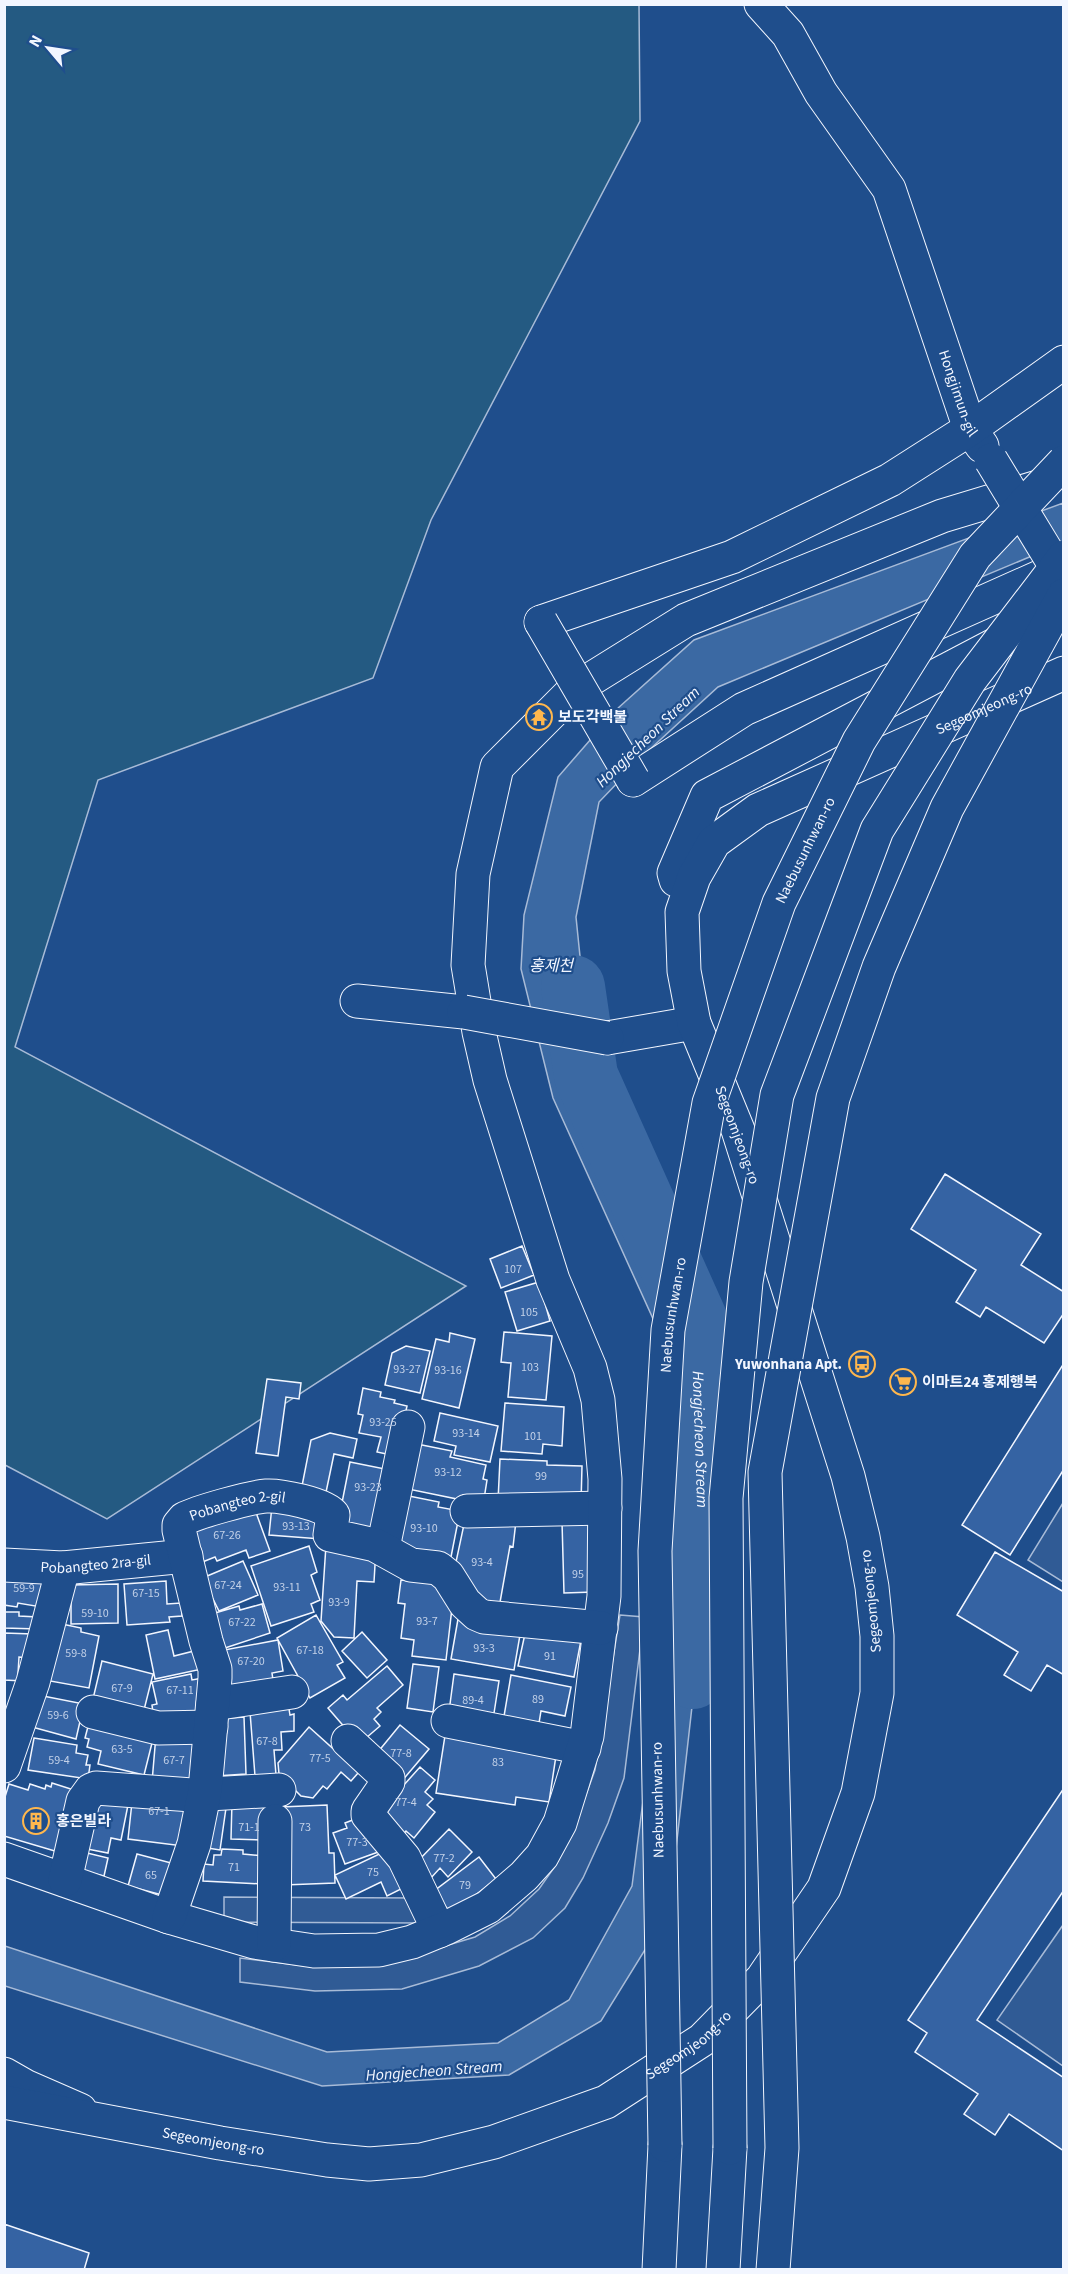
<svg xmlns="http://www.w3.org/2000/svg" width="1068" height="2274" font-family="'Source Sans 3','Noto Sans KR',sans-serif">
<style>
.green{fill:#245a82;stroke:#a8bbd7;stroke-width:1.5}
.parking{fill:#305b95;stroke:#a8bbd7;stroke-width:1.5}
.water{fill:#3b69a3;stroke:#a8bbd7;stroke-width:1.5}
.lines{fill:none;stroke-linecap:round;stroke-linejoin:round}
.river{stroke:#3b69a3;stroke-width:64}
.building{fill:#3563a3;stroke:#f2f6ff;stroke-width:1.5}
.minor-casing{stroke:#f2f6ff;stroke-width:35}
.major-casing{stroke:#f2f6ff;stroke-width:35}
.highway-casing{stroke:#f2f6ff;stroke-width:35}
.minor{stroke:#1f4e8c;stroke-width:33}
.major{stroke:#1f4e8c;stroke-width:33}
.highway{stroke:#1f4e8c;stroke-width:33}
.minor-bridge-casing{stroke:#f2f6ff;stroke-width:35;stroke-linecap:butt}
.highway-bridge-casing{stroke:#f2f6ff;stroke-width:35;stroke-linecap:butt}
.minor-bridge{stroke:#1f4e8c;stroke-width:33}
.highway-bridge{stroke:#1f4e8c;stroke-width:33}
.labels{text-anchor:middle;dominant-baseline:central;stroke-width:4.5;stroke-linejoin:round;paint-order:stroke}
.number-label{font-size:12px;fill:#c3d1e8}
.street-label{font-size:15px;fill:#f2f6ff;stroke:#1f4e8c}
.poi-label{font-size:15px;font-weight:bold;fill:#f2f6ff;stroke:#1f4e8c;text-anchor:start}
.water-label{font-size:16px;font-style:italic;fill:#f2f6ff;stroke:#1f4e8c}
</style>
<rect width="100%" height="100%" fill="#1f4e8c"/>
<path class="green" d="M4 5H639L640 121 431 520 373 678 98 780 15 1047 466 1286 107 1519 5 1465Z"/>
<path class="parking" d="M1063 1503V1582L1028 1560Z
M620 1615 644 1617 624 1778 608 1823 583 1878 565 1908 533 1938 479 1966 402 1989 315 1991 240 1982V1958L314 1967 398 1960 475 1937 510 1916 539 1889 556 1865 579 1814 595 1770Z
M224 1897 421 1898V1923L224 1922Z
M1063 1925V2066L997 2020Z"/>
<path class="water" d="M1063 503V543L718 687 648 751 599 802 576 917 582 976 586 1076 696 1321 705 1591 669 1911 601 2021 509 2075 322 2086 5 1986V1946L327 2052 498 2043 569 2000 632 1886 669 1600 654 1321 553 1098 521 969 524 915 558 777 617 709 694 640Z"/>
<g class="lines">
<path class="river" id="s1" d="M573 987 586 1076 696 1321 705 1591 693 1677"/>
</g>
<path class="building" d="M945 1174 1041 1234 1021 1265 1064 1292V1313L1044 1343 986 1307 980 1317 956 1302 976 1270 911 1229Z
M522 1246 534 1275 501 1288 490 1259Z
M539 1282 550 1321 517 1331 505 1292Z
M504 1332 552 1336 546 1400 508 1397 511 1363 501 1362Z
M450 1333 475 1339 459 1408 422 1399 436 1339 449 1342Z
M406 1346 430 1351 420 1393 385 1385 392 1353Z
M1064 1363V1469L1010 1555 962 1525Z
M267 1379 301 1383 299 1399 286 1397 278 1456 256 1453Z
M363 1388 381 1392 380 1397 395 1400 394 1403 407 1406 396 1456 377 1452 381 1437 359 1433 363 1415 358 1414Z
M505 1403 564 1407 562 1446 543 1444 542 1454 501 1451Z
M440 1413 498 1426 490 1462 454 1455 456 1446 434 1441Z
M330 1433 357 1439 353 1458 334 1454 325 1497 301 1491 311 1440Z
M417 1444 452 1451 450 1457 486 1465 483 1479 487 1480 484 1499 463 1495 462 1500 408 1489Z
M500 1459 547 1461V1465L582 1466 581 1504 498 1501Z
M350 1462 395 1471 370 1539 338 1523Z
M399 1494 439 1502 438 1507 460 1511 451 1557 389 1545Z
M272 1506 323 1517 321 1539 269 1535Z
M254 1507 270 1551 249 1558 246 1550 217 1561 215 1557 200 1563 187 1526Z
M466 1515 516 1521 513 1547 510 1546 499 1608 472 1603 453 1576Z
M592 1521 594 1592 564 1593 562 1522Z
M326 1545 376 1548 374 1582 357 1581 354 1638 334 1637 321 1621Z
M309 1546 317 1572 311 1575 320 1600 311 1604 314 1612 271 1626 251 1566Z
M995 1552 1064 1592V1675L1047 1665 1031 1691 1004 1675 1018 1652 957 1615Z
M243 1561 258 1595 219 1611 213 1599 209 1601 200 1579Z
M4 1574 46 1581 41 1607 18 1603 17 1607 4 1605Z
M401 1580 447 1585 453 1599 446 1660 412 1656 414 1640 401 1638 405 1604 398 1603Z
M166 1581 167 1604 181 1603 182 1616 169 1617 170 1622 127 1625 124 1584Z
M118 1584V1623L71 1624V1585Z
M262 1604 270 1633 225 1648 215 1613 239 1606 240 1610Z
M4 1612H19V1616L38 1617V1629L4 1628Z
M316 1615 343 1662 337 1665 345 1678 310 1698 277 1638Z
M458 1619 520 1635 514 1670 451 1659Z
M62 1624 81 1628V1632L99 1636 89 1688 50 1681Z
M526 1629 582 1635 574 1677 518 1666Z
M168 1630 174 1656 198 1650 202 1669 155 1679 146 1635Z
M362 1632 387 1660 367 1678 342 1651Z
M4 1633 33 1634 32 1658 19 1657 18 1674 24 1675V1681L4 1680Z
M278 1640 283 1671 272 1673 273 1680 232 1688 219 1651Z
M102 1661 153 1674 144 1710 92 1703Z
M413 1664 439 1667 433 1712 407 1708Z
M387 1666 403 1685 377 1708 381 1712 374 1719 380 1726 359 1744 328 1708 343 1695 347 1700Z
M191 1674 192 1680 203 1678 200 1711 154 1720 152 1705 157 1704 152 1682Z
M454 1674 499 1681 492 1726 448 1719Z
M511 1675 571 1687 565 1716 541 1711 537 1735 502 1728Z
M43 1696 84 1704 76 1739 32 1727Z
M289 1709 290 1715 294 1714V1731L281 1732 282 1750H274L276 1775 255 1776 250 1712Z
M244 1717 246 1774 216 1776 217 1719Z
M90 1719 154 1735 144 1775 98 1764 101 1751 87 1747 89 1739 85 1738Z
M447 1723 557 1749 549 1802 516 1797 515 1805 436 1793Z
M400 1725 429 1749 401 1782 373 1758Z
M309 1727 338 1753 366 1764 351 1781 341 1772 327 1789 323 1786 313 1798 301 1796 279 1774 278 1763Z
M156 1735 195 1738 192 1785 152 1782Z
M34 1738 77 1745 76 1753 88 1755 86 1765H90L88 1779 28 1770Z
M420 1767 435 1780 425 1792 433 1799 427 1805 435 1812 414 1838 406 1831 399 1839 371 1815 398 1782 403 1786Z
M52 1783 74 1790 65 1854 4 1836V1800L9 1784 28 1790 30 1784 45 1789 46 1785 51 1787Z
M1064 1788V1890L977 2020 1064 2078V2151L1009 2114 995 2135 964 2114 978 2094 915 2052 927 2033 908 2020Z
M133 1793 189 1801 183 1846 128 1839Z
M130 1795 121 1840 111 1838 108 1853 82 1848 91 1802Z
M208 1799 227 1801 220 1850 201 1847Z
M232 1801 273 1802 266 1840 231 1839Z
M327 1805 329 1853H334L335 1883 284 1885 281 1807Z
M363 1816 381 1851 345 1864 333 1833 347 1828 345 1823Z
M449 1829 472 1852 448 1877 440 1868 430 1879 415 1864Z
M392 1848 409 1885 387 1896 381 1882 346 1899 335 1875Z
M222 1849 243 1850V1854L264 1856 262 1884 203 1881 204 1864 213 1865 214 1855H221Z
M83 1852 108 1858 104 1876 78 1870Z
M137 1854 175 1864 166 1896 128 1886Z
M479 1857 496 1879 451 1914 434 1891Z
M4 2224 89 2253 84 2270H4Z"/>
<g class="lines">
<defs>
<g id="minor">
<path id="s2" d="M761 4 788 34 821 93 889 189 970 429 982 446"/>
<path d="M541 622 732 557 890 480 970 429 1064 362"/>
<path d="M633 780 744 709 1062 567"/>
<path d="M357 1001 464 1012"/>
<path d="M607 1038 694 1023"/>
<path d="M467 1511 605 1508"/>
<path d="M383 1548 408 1427"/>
<path id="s3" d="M4 1565 63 1568 186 1556"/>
<path d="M213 1704 292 1692"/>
<path d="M93 1712 158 1728 211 1727"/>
<path d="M448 1721 584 1748"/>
<path d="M348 1741 388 1778V1782L368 1811V1815L404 1858 439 1931"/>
<path d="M4 1766 33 1682 63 1568"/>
<path d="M4 1859 169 1917 254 1942 314 1951 379 1950 412 1942 446 1928 488 1907 524 1876 542 1856 560 1823 587 1736 604 1596 605 1479 598 1400 590 1368 553 1280 490 1080 479 1032 468 965 473 874 497 767 575 689 686 620 942 516 1038 487"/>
<path d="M65 1880 83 1801 91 1790 96 1788 192 1795 279 1790"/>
<path id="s4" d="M169 1917 194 1844 205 1790 215 1678V1669L206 1641 179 1530V1525L184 1519C197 1512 251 1497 266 1496 280 1495 325 1504 333 1515L330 1535 375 1545 411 1565 438 1568 448 1576 465 1603 477 1614 484 1617 601 1628"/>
<path d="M274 1945 275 1821"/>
<path d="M4 2074 25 2086 80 2110"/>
</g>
<g id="major">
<path d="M676 880 674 873 707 796 1004 640"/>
<path id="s5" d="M4 2102 220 2143 327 2160 369 2164 421 2160 494 2142 606 2102 702 2040 762 1979 824 1888 858 1793 877 1693V1636L872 1587 863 1537 848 1476 738 1130 694 1023 684 971 682 912 694 877 714 842 758 810 1064 673"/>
</g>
<path id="highway" d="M659 2270 665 2145
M723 2270 730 2148"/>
</defs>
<use href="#minor" class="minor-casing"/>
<use href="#major" class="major-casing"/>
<use href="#highway" class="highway-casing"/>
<use href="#minor" class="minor"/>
<use href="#major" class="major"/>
<use href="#highway" class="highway"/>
<defs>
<path id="minor-bridge" d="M991 460 1064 580
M541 622 633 780
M464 1012 607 1038"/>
<g id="highway-bridge">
<path id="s6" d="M665 2145 655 1551 668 1330 709 1103 779 903 859 741 975 556 1064 462"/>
<path d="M730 2148 726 1498 746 1282 777 1095 877 830 970 680 1064 557"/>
<path d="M773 2270 782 2148 765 1472 833 1098 879 967 947 808 1064 595"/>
</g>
</defs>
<use href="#minor-bridge" class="minor-bridge-casing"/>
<use href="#highway-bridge" class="highway-bridge-casing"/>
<use href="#minor-bridge" class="minor-bridge"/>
<use href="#highway-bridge" class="highway-bridge"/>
</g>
<defs>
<symbol id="temple-ring" viewBox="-11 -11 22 22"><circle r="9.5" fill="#1f4e8c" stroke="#ffb74d" stroke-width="1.5"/><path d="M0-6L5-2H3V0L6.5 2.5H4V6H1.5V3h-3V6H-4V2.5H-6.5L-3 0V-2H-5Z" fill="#ffb74d"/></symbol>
<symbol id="bus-ring" viewBox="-11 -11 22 22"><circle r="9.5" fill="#1f4e8c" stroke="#ffb74d" stroke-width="1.5"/><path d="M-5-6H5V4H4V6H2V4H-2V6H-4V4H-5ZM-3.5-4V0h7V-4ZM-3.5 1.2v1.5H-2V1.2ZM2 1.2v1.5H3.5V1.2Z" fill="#ffb74d"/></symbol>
<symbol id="supermarket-ring" viewBox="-11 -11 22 22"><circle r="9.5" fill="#1f4e8c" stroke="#ffb74d" stroke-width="1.5"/><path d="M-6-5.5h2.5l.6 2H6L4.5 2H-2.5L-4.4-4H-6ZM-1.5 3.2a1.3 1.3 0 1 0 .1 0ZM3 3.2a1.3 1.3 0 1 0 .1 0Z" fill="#ffb74d"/></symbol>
<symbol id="building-ring" viewBox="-11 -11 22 22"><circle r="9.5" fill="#1f4e8c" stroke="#ffb74d" stroke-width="1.5"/><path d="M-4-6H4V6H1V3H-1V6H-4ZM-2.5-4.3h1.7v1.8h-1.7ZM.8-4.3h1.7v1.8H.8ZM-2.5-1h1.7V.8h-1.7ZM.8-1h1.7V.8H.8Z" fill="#ffb74d"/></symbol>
</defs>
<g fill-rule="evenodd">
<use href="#temple-ring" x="524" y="702" width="30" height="30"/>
<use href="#bus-ring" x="847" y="1349" width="30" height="30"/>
<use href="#supermarket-ring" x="888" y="1367" width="30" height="30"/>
<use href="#building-ring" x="21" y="1806" width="30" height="30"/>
</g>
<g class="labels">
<g class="number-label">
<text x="513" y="1269">107</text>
<text x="529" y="1312">105</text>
<text x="530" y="1367">103</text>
<text x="407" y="1369">93-27</text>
<text x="448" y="1370">93-16</text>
<text x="383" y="1422">93-25</text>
<text x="466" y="1433">93-14</text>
<text x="533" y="1436">101</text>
<text x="448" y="1472">93-12</text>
<text x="541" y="1476">99</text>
<text x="368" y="1487">93-23</text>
<text x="296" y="1526">93-13</text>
<text x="424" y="1528">93-10</text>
<text x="227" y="1535">67-26</text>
<text x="482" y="1562">93-4</text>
<text x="578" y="1574">95</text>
<text x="228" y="1585">67-24</text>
<text x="287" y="1587">93-11</text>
<text x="24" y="1588">59-9</text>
<text x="146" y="1593">67-15</text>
<text x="339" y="1602">93-9</text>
<text x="95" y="1613">59-10</text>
<text x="427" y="1621">93-7</text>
<text x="242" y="1622">67-22</text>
<text x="484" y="1648">93-3</text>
<text x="310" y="1650">67-18</text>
<text x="76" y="1653">59-8</text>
<text x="550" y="1656">91</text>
<text x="251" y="1661">67-20</text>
<text x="122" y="1688">67-9</text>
<text x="180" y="1690">67-11</text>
<text x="538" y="1699">89</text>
<text x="473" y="1700">89-4</text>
<text x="58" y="1715">59-6</text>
<text x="267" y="1741">67-8</text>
<text x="122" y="1749">63-5</text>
<text x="401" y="1753">77-8</text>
<text x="320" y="1758">77-5</text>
<text x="59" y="1760">59-4</text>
<text x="174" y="1760">67-7</text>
<text x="498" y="1762">83</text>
<text x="406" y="1802">77-4</text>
<text x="159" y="1811">67-1</text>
<text x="249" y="1827">71-1</text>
<text x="305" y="1827">73</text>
<text x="357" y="1842">77-3</text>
<text x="444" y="1858">77-2</text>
<text x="234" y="1867">71</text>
<text x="373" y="1872">75</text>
<text x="151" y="1875">65</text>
<text x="465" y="1885">79</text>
</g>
<g class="street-label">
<text stroke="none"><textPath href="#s2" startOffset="441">Hongjimun-gil</textPath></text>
<text stroke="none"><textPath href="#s5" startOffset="2319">Segeomjeong-ro</textPath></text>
<text stroke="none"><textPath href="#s6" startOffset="1317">Naebusunhwan-ro</textPath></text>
<text transform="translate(737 1135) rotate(70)">Segeomjeong-ro</text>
<text stroke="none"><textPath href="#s6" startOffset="831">Naebusunhwan-ro</textPath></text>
<text stroke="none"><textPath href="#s4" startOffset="466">Pobangteo 2-gil</textPath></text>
<text stroke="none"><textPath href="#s3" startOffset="92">Pobangteo 2ra-gil</textPath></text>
<text transform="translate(871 1601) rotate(-96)">Segeomjeong-ro</text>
<text transform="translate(658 1800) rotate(-91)">Naebusunhwan-ro</text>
<text stroke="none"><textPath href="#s5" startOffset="717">Segeomjeong-ro</textPath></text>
<text stroke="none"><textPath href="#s5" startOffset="213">Segeomjeong-ro</textPath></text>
</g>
<g class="poi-label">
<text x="558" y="717">보도각백불</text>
<text x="842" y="1364" text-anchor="end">Yuwonhana Apt.</text>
<text x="922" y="1382">이마트24 홍제행복</text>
<text x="56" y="1821">홍은빌라</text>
</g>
<g class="water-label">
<text transform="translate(648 737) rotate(-44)">Hongjecheon Stream</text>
<text x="551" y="966">홍제천</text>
<text stroke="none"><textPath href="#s1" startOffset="477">Hongjecheon Stream</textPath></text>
<text transform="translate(434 2071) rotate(-4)">Hongjecheon Stream</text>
</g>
</g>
<rect width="1068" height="2274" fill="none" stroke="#f2f6ff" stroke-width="12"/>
<g transform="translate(48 48) rotate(299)" stroke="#1f4e8c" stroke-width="4.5" paint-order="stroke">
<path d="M0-4.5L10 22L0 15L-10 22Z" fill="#f2f6ff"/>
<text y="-9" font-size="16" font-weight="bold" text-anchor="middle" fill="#f2f6ff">N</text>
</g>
</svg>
